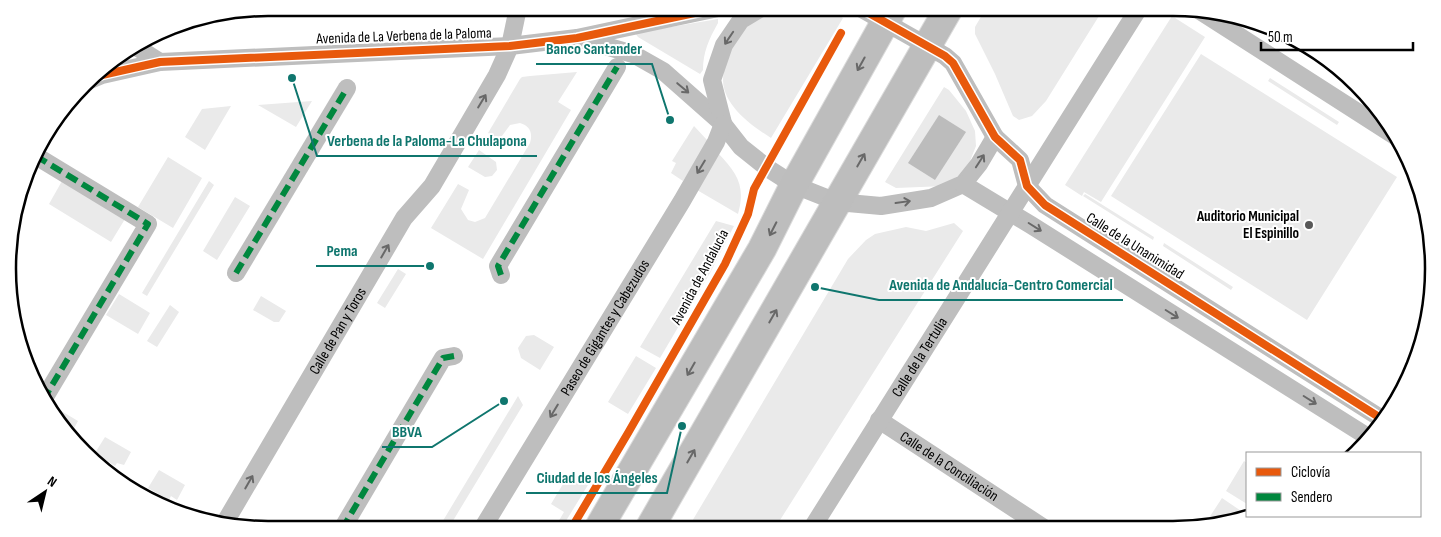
<svg xmlns="http://www.w3.org/2000/svg" width="1441" height="537" font-family="'Sofia Sans Condensed',sans-serif">
<style>
.green{fill:#eaeaea}
.water{fill:#bcbcbc}
.lines{fill:none;stroke-linecap:round;stroke-linejoin:round}
.primary-casing{stroke:#dbdbdb;stroke-width:30}
.street{stroke:#bebebe;stroke-width:18}
.primary{stroke:#bdbdbd;stroke-width:28}
.quiet{stroke:#00873e;stroke-width:6;stroke-dasharray:12 6;stroke-linecap:butt}
.cycleway-casing{stroke:#fff;stroke-width:11}
.cycleway{stroke:#e8590c;stroke-width:8}
.oneway{stroke:#686868}
.poi-dot{fill:#595959;stroke:#fff;stroke-width:2}
.labels{text-anchor:middle;dominant-baseline:central;stroke-width:4;stroke-linejoin:round;paint-order:stroke}
.street-label{font-size:15px;fill:#000;stroke:#fff}
.poi-label{font-size:15px;font-weight:bold;fill:#000;stroke:#fff;text-anchor:end}
.rim{fill:none;stroke:#000;stroke-width:2.5}
.leader{fill:none;stroke:#0f766e;stroke-width:2}
.callout-dot{fill:#0f766e;stroke:#fff;stroke-width:2}
.callout-label{font-size:16px;text-anchor:middle;font-weight:bold;fill:#0f766e;stroke:#fff;stroke-width:4;stroke-linejoin:round;paint-order:stroke}
</style>
<rect width="100%" height="100%" fill="#fff"/>
<path class="green" d="M775 8H827L843 18 771 138C752 126 724 106 723 81 723 72 726 63 728 55 732 45 738 32 746 25 754 18 765 13 775 8Z
M986 8H1104L1046 101 1032 116 1019 120 1013 116 995 74 975 34V27Z
M1172 16 1205 37 1101 202 1084 192 1082 196 1065 185Z
M718 19V23C709 39 703 52 703 70L700 74 638 37 635 33Z
M1201 54 1397 177 1307 320 1111 196Z
M577 72 558 102 571 110 483 259 431 228 458 184 469 190 461 209 468 220 475 222 485 218 530 143C533 133 530 126 520 123L510 125 499 140 488 133 520 79 522 77 530 76Z
M1270 78 1339 122 1337 125 1268 81Z
M944 87 949 90 966 111 975 131 976 146 970 161 959 175 945 186 896 188 885 182Z
M312 101 296 127 258 105Z
M231 106 205 150 185 137 202 109Z
M694 126 708 141 683 181 671 173 676 163 672 161Z
M479 150 496 162 497 170 492 176 485 177 468 167Z
M718 153C737 173 746 186 738 214L697 190Z
M168 157 202 178 173 228 138 207Z
M62 181 125 219 111 242 49 204Z
M209 181 214 185 147 296 142 293Z
M1085 194 1154 237 1153 240 1083 196Z
M235 197 250 206 217 260 203 251Z
M716 221 734 226 710 273 660 358 640 347Z
M954 223 963 231 775 528H688L848 259 866 240 875 234 906 227 926 231Z
M1164 243 1233 287 1231 290 1163 246Z
M398 269 406 274 385 308 377 303Z
M119 294 150 313 138 334 106 315Z
M261 296 286 311 279 322H274L253 310Z
M170 305 179 312 157 347 147 341Z
M534 335 554 347 540 370 521 358 518 348 526 336Z
M636 356 656 368 628 414 608 402Z
M518 396 523 405 448 529H438Z
M53 406 78 421 71 434 51 413 50 410Z
M105 437 131 452 124 465 117 463 115 466 95 453Z
M1244 461 1247 463V504L1226 491Z
M159 470 185 485 177 500 171 496 169 500 148 488Z
M569 474 588 485 561 529H554L564 512 551 504Z
M1222 498 1247 515 1203 527Z"/>
<path class="water" d="M939 115 966 132 935 180 908 163Z"/>
<g class="lines">
<defs>
<path id="primary" d="M598 529 762 249 794 185 893 8
M649 529 949 8"/>
</defs>
<use href="#primary" class="primary-casing"/>
<g class="street">
<path d="M860 8 945 56 953 63 995 137 1020 160 1027 186 1045 205 1382 419"/>
<path d="M1200 11 1398 138"/>
<path d="M578 38 633 54 663 71 723 124 741 147 766 167 794 185 837 202 881 206 931 198 963 184 979 164 995 137"/>
<path d="M138 48 160 62"/>
<path d="M90 80 102 75 160 62 510 46 577 38 718 8"/>
<path d="M723 123 712 80 724 45 741 20 761 8"/>
<path d="M36 156 148 224 45 397"/>
<path d="M963 184 1031 225 1368 437"/>
<path d="M236 273 347 88"/>
<path d="M501 275 498 266 617 67"/>
<path id="s1" d="M879 420 1044 528"/>
<path id="s2" d="M224 524 404 218 432 186 497 75 510 46 518 8"/>
<path id="s3" d="M812 528 1139 8"/>
<path d="M342 529 443 358 454 356"/>
<path id="s4" d="M482 529 682 201 716 142 723 124"/>
</g>
<use href="#primary" class="primary"/>
<path class="quiet" d="M36 156 148 224 45 397
M236 273 347 88
M501 275 498 266 617 67
M342 529 443 358 454 356"/>
<defs>
<path id="cycleway" d="M860 8 945 56 953 63 995 137 1020 160 1027 186 1045 205 1382 419
M90 80 102 75 160 62 510 46 577 38 718 8
M571 529 628 433 725 264 748 214 754 189 841 33"/>
</defs>
<use href="#cycleway" class="cycleway-casing"/>
<use href="#cycleway" class="cycleway"/>
</g>
<defs><path id="oneway-shaft" d="M-6 0H5M1.5-3L5.5 0L1.5 3" fill="none" stroke-width="1.6" stroke-linecap="round" stroke-linejoin="round" transform="scale(1.25)"/></defs>
<g class="oneway">
<use href="#oneway-shaft" transform="translate(729 38) rotate(124)"/>
<use href="#oneway-shaft" transform="translate(861 64) rotate(119)"/>
<use href="#oneway-shaft" transform="translate(683 88) rotate(40)"/>
<use href="#oneway-shaft" transform="translate(482 101) rotate(-59)"/>
<use href="#oneway-shaft" transform="translate(861 160) rotate(-60)"/>
<use href="#oneway-shaft" transform="translate(980 161) rotate(-57)"/>
<use href="#oneway-shaft" transform="translate(701 167) rotate(121)"/>
<use href="#oneway-shaft" transform="translate(903 202) rotate(-8)"/>
<use href="#oneway-shaft" transform="translate(1035 227) rotate(32)"/>
<use href="#oneway-shaft" transform="translate(773 229) rotate(117)"/>
<use href="#oneway-shaft" transform="translate(385 251) rotate(-60)"/>
<use href="#oneway-shaft" transform="translate(1172 314) rotate(32)"/>
<use href="#oneway-shaft" transform="translate(773 316) rotate(-60)"/>
<use href="#oneway-shaft" transform="translate(691 369) rotate(120)"/>
<use href="#oneway-shaft" transform="translate(1310 400) rotate(32)"/>
<use href="#oneway-shaft" transform="translate(554 411) rotate(121)"/>
<use href="#oneway-shaft" transform="translate(691 456) rotate(-60)"/>
<use href="#oneway-shaft" transform="translate(249 482) rotate(-60)"/>
</g>
<circle class="poi-dot" cx="1309" cy="225" r="5"/>
<g class="labels">
<g class="street-label">
<text transform="translate(404 36) rotate(-2)">Avenida de La Verbena de la Paloma</text>
<text transform="translate(1135 246) rotate(32)">Calle de la Unanimidad</text>
<text transform="translate(700 277) rotate(-62)">Avenida de Andalucía</text>
<text stroke="none"><textPath href="#s4" startOffset="236">Paseo de Gigantes y Cabezudos</textPath></text>
<text stroke="none"><textPath href="#s2" startOffset="224">Calle de Pan y Toros</textPath></text>
<text stroke="none"><textPath href="#s3" startOffset="202">Calle de la Tertulia</textPath></text>
<text stroke="none"><textPath href="#s1" startOffset="84">Calle de la Conciliación</textPath></text>
</g>
<g class="poi-label">
<text x="1299" y="216">Auditorio Municipal<tspan x="1299" dy="17">El Espinillo</tspan></text>
</g>
</g>
<path d="M0 0H1441V537H0ZM268 16H1173A252 252 0 0 1 1425 268V269A252 252 0 0 1 1173 521H268A252 252 0 0 1 16 269V268A252 252 0 0 1 268 16Z" fill="#fff" fill-rule="evenodd"/>
<path class="rim" d="M268 16H1173A252 252 0 0 1 1425 268V269A252 252 0 0 1 1173 521H268A252 252 0 0 1 16 269V268A252 252 0 0 1 268 16Z"/>
<path class="leader" d="M670 120L652 64H536M292 78L317 156H537M430 266L367 266H316M815 287L879 300H1123M504 401L432 447H382M682 426L667 493H526"/>
<g class="callout-dot">
<circle cx="670" cy="120" r="5"/>
<circle cx="292" cy="78" r="5"/>
<circle cx="430" cy="266" r="5"/>
<circle cx="815" cy="287" r="5"/>
<circle cx="504" cy="401" r="5"/>
<circle cx="682" cy="426" r="5"/>
</g>
<g class="callout-label">
<text x="594" y="54">Banco Santander</text>
<text x="427" y="146">Verbena de la Paloma-La Chulapona</text>
<text x="342" y="256">Pema</text>
<text x="1001" y="290">Avenida de Andalucía-Centro Comercial</text>
<text x="407" y="437">BBVA</text>
<text x="597" y="483">Ciudad de los Ángeles</text>
</g>
<rect x="1246" y="452" width="175" height="65" fill="#ffffff" stroke="#999999"/>
<rect x="1256" y="468" width="25" height="8" fill="#e8590c" stroke="#999999"/>
<text x="1291" y="477" font-size="15" fill="#000000">Ciclovía</text>
<rect x="1256" y="493" width="25" height="8" fill="#00873e" stroke="#999999"/>
<text x="1291" y="502" font-size="15" fill="#000000">Sendero</text>
<g transform="translate(45 492) rotate(35)" stroke="#ffffff" stroke-width="4" paint-order="stroke">
<path d="M0-4L9 19L0 12L-9 19Z" fill="#000000"/>
<text y="-8" font-size="14" font-weight="bold" text-anchor="middle" fill="#000000">N</text>
</g>
<path d="M1261 42v8h152v-8" fill="none" stroke="#000000" stroke-width="2.5"/>
<text x="1268" y="42" font-size="15" fill="#000000" stroke="#ffffff" stroke-width="4" paint-order="stroke">50 m</text>
</svg>
